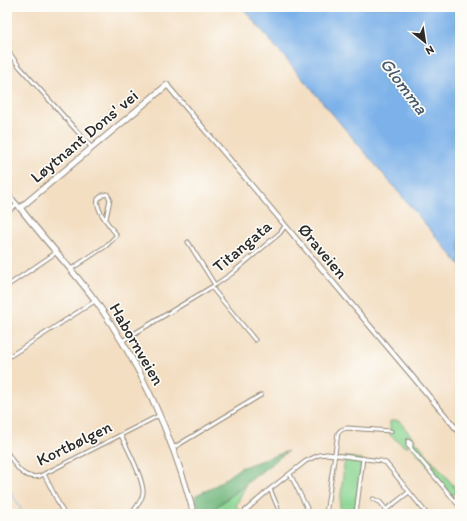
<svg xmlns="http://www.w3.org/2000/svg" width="467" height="521" font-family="Itim,sans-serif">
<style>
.green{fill:#8ad592;stroke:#5a805e}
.forest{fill:#6fb67c;stroke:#4d7054}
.water{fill:#7bb1e9;stroke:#536e8a}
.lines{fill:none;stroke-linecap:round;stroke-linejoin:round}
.stream{stroke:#7bb1e9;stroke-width:1}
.minor-casing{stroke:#8f8476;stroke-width:5}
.tertiary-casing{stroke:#8f8476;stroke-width:6}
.trunk-casing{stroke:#8f8476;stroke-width:7}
.minor{stroke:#fff;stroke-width:3}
.tertiary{stroke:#fff;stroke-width:4}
.trunk{stroke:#fff;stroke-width:5}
.labels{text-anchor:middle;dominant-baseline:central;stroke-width:3.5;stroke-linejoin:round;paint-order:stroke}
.street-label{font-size:17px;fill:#2b2b2b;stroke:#fdfcf7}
.water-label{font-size:18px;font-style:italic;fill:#475a6e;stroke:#fdfcf7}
</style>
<rect width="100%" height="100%" fill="#fdfcf7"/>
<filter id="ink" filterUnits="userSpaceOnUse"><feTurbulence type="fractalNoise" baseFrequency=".025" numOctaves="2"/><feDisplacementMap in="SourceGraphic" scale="8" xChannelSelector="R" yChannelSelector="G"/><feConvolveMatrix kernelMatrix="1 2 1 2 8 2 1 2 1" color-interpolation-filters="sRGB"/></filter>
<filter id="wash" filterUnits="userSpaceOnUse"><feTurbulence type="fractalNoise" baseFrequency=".012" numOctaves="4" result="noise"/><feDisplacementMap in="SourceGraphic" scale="16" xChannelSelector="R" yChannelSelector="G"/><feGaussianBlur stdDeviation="0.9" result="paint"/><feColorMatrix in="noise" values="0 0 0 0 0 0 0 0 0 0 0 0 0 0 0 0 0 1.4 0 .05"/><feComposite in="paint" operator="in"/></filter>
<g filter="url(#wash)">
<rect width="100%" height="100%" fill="#f3dec2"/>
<path class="green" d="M390 421H399L458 491 452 496 413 448 412 441 409 439 406 441 408 446H404L390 435Z
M345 457 362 459 355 514H339Z
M246 485 236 506 241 511 238 514H207Z"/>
<path class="forest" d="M288 451 207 514H198L195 502 196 495 212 488 240 468Z"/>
<path class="water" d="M242 7H460V265Z"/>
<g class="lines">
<path class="stream" d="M7 486 21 509 18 514"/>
</g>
</g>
<g filter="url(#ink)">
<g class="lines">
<defs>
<path id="minor" d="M7 50 19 66 92 148
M7 213 17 204
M188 242 215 285
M71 269 106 246 116 236V234C110 226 95 210 98 199L103 195 107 194 110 199 106 219
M7 286 57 252
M212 288 255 340
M122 341 215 285 231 274 280 233 285 226
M7 358 95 301
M121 435C127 448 144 479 143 493 142 501 136 508 131 514
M411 447V443L408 441V445L460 507
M173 448 261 395
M7 452C15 465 22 480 40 476L160 415
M44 474 64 514
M290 474 307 508
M270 489 278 508
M373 499 380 502 390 514
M387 509 409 492
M245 511 270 489 306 461 319 455 327 454 381 461 386 463 427 514
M326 514 338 433 341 430 347 428 391 431
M356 514 363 458"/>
<path id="tertiary" d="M167 85 460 433
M7 193 20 208"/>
<path id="trunk" d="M167 85 20 208C44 239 71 268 95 300 141 364 173 438 194 514"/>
</defs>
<use href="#minor" class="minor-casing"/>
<use href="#tertiary" class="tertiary-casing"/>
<use href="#trunk" class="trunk-casing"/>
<use href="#minor" class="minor"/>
<use href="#tertiary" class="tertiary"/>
<use href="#trunk" class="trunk"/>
</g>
</g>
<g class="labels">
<g class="street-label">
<text transform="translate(84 136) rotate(-40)">Løytnant Dons' vei</text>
<text transform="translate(242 246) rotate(-40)">Titangata</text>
<text transform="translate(323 251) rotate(50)">Øraveien</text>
<text transform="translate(137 344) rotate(60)">Habornveien</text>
<text transform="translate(74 443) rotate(-26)">Kortbølgen</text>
</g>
<g class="water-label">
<text transform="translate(404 86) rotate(53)">Glomma</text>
</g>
</g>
<rect width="467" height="521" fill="none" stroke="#fdfcf7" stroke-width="24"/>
<g transform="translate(425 42) rotate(150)" stroke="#fdfcf7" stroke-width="3" paint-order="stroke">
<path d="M0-3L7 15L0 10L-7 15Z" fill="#2b2b2b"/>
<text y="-6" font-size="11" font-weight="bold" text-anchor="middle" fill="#2b2b2b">N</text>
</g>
</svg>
